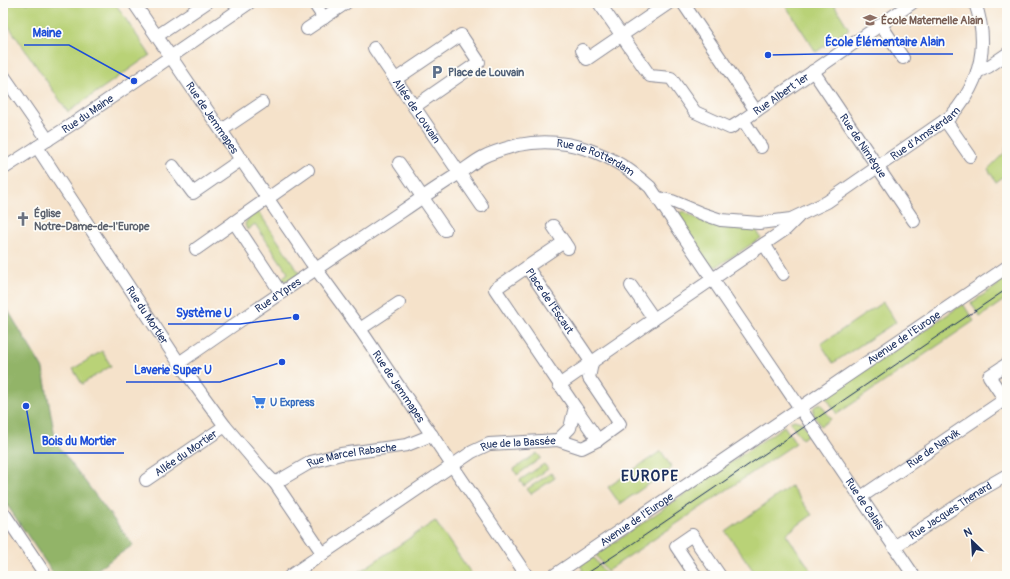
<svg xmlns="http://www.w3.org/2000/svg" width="1010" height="579" font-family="Pangolin,sans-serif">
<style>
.green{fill:#b9d277;stroke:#6a806a}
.forest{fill:#92b468;stroke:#567263}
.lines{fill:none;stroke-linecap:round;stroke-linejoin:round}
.minor-casing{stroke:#888894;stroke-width:14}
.minor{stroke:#fff;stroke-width:12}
.tram{stroke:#1b2f5e;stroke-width:1}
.labels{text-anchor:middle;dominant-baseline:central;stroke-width:3.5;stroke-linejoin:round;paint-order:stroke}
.education-label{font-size:11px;font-weight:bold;fill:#785e54;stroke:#fdfcf7;text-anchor:start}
.service-label{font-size:11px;font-weight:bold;fill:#4e5e75;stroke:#fdfcf7;text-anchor:start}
.street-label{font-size:11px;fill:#1b2f5e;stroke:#fdfcf7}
.worship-label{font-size:11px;font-weight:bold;fill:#5b616d;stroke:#fdfcf7;text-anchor:start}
.shop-label{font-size:11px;font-weight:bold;fill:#366cbe;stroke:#fdfcf7;text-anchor:start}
.district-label{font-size:15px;font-weight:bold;letter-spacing:1px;fill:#1b2f5e;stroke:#fdfcf7}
.leader{fill:none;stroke:#1d4ed8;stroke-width:1.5}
.callout-dot{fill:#1d4ed8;stroke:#fdfcf7;stroke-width:1.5}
.callout-label{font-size:12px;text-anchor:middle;font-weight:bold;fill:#1d4ed8;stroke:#fdfcf7;stroke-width:3.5;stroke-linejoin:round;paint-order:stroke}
</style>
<rect width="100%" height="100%" fill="#fdfcf7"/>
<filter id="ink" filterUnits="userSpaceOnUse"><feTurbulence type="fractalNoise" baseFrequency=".025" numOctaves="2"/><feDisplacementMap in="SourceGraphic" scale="8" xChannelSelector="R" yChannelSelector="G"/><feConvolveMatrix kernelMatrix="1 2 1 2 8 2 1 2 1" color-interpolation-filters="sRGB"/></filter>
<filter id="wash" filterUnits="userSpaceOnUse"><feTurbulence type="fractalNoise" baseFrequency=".012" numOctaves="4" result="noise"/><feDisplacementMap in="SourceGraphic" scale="16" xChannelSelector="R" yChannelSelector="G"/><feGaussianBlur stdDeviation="0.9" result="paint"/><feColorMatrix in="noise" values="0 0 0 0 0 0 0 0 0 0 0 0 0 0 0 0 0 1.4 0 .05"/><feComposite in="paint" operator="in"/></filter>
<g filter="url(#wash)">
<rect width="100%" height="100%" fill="#f5e2ca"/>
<path class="green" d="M11 3H115L150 55 68 112 3 18V9Z
M784 3H833L849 29 816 52Z
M1007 144V174L996 182 988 169 1005 152Z
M258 211 300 274 289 280 283 281 281 279 288 273 255 224 247 230 245 224 249 217Z
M684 211C705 226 731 229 756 229L761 238 716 267 708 263 678 218 679 213Z
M1007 274V298L980 317 971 303 998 285 996 282Z
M883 302 896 322 833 363 821 344Z
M963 304 974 321 837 414 826 397Z
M102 351 111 366 82 384 73 369Z
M820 403 831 419 821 426 813 414 814 407Z
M794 420 801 422 810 433 802 439 790 422Z
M784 426 796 443 607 571 596 555Z
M661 451 672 468 620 504 608 487Z
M537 453 541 458 517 475 514 469Z
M544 464 548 469 524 486 520 480Z
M551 473 555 478 531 494 527 489Z
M791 486 812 515 786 534 815 576H757L726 532Z
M435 521 473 576H353Z
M593 557 605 573 600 576H574L583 570 580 565Z"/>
<path class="forest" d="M3 302 43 369 56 443 133 545 87 576H55L3 499Z"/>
</g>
<g filter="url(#ink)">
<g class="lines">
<defs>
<g id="minor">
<path id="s1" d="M134 3 311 262 360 329 527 576"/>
<path d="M314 3 324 18"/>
<path d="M599 3 650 76 671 78 695 112 730 128 743 120 761 147"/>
<path d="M683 3 756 111"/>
<path d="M881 25 903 58"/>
<path d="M307 29 346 3"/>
<path d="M157 36 206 3"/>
<path id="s2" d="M374 48 482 206"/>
<path d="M582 50 587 59 669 3"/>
<path id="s3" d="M813 71 914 221"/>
<path d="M977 72 988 67 1007 54"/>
<path d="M3 75 48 140"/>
<path d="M396 79 461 35 479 62 414 107"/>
<path id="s4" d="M743 120 912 3"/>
<path d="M945 120 970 156"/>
<path d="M222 130 262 103"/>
<path id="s5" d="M37 147 179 363 225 426 265 473 275 483 323 554"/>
<path d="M399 163 445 230"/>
<path d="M173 166 193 193 242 159"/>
<path id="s6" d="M3 169 77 121 249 3"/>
<path id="s7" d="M659 198 672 201 703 214 721 220 759 223 791 219 827 202 951 116C980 83 990 45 975 3"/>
<path d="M234 222 281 293"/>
<path d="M553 226 568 248"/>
<path d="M764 244 783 274"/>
<path d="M196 249 308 170"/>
<path d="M527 267 564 242"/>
<path d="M631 286 654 319"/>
<path d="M360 329 399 303"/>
<path id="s8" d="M179 363C252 312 326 262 401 212 420 199 439 186 458 174 467 168 475 161 483 157 493 152 507 148 518 145 568 135 614 154 650 187L914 576"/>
<path d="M559 385 654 319 786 229 798 217"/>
<path d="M1005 400 989 376 1007 364"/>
<path d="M558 440 582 448 598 440"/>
<path id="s9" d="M146 480 225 426"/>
<path id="s10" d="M275 483 311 462 341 454 407 445 432 435"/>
<path id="s11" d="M861 497 1007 398"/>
<path d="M3 512 46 576"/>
<path id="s12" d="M894 547 981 490 1007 475"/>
<path id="s13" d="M290 576 472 452 489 444 558 440 570 428 575 407 495 289 527 267 592 363 589 378 620 424 598 440 575 407"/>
<path id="s14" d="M553 576 1007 267"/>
<path d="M696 576 676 546 692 535 720 576"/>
</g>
</defs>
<use href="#minor" class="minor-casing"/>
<use href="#minor" class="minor"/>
<path class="tram" d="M583 576 632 544 1007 289"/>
</g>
</g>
<defs>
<symbol id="school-bare" viewBox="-9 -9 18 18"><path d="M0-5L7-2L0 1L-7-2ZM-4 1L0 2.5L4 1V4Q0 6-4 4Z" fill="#8d6e63" stroke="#fdfcf7" stroke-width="2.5" paint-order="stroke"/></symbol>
<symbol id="parking-bare" viewBox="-9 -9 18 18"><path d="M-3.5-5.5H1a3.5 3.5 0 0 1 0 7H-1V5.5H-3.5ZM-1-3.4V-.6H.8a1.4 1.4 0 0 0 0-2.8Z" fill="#5c6f8a" stroke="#fdfcf7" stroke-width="2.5" paint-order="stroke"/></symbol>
<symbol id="church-bare" viewBox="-9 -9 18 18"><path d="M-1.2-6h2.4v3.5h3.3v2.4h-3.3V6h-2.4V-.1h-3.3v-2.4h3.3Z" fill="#6b7280" stroke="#fdfcf7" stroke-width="2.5" paint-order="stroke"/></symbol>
<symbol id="supermarket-bare" viewBox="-9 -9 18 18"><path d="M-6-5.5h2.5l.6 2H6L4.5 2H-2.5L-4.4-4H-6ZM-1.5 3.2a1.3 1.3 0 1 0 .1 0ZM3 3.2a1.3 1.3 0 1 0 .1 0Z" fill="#3f7fe0" stroke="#fdfcf7" stroke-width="2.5" paint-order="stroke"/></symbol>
</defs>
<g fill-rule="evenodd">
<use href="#school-bare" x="860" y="10" width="20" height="20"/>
<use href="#parking-bare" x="427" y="62" width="20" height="20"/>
<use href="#church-bare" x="13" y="209" width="20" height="20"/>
<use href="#supermarket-bare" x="249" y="392" width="20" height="20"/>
</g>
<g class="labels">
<g class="education-label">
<text x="881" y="20">École Maternelle Alain</text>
</g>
<g class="service-label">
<text x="448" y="72">Place de Louvain</text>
</g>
<g class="street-label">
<text stroke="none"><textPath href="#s4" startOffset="46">Rue Albert 1er</textPath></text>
<text stroke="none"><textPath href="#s2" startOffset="76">Allée de Louvain</textPath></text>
<text stroke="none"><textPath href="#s6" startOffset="101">Rue du Maine</textPath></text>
<text stroke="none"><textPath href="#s1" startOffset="139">Rue de Jemmapes</textPath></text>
<text stroke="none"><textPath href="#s7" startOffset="296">Rue d'Amsterdam</textPath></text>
<text stroke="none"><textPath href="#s3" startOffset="90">Rue de Nimègue</textPath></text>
<text stroke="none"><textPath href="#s8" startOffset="485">Rue de Rotterdam</textPath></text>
<text stroke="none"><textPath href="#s8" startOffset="120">Rue d'Ypres</textPath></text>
<text stroke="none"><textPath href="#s13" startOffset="569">Place de l'Escaut</textPath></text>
<text stroke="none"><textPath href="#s5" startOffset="201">Rue du Mortier</textPath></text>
<text stroke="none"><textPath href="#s14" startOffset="424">Avenue de l'Europe</textPath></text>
<text stroke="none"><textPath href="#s1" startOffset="466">Rue de Jemmapes</textPath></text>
<text stroke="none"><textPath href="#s13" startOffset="268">Rue de la Bassée</textPath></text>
<text stroke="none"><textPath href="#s11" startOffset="87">Rue de Narvik</textPath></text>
<text stroke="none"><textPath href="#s9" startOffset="48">Allée du Mortier</textPath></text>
<text stroke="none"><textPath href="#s10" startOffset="83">Rue Marcel Rabache</textPath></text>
<text stroke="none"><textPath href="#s8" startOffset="931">Rue de Calais</textPath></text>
<text stroke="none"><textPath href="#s12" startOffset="67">Rue Jacques Thenard</textPath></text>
<text stroke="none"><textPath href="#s14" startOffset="101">Avenue de l'Europe</textPath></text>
</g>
<g class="worship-label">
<text x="34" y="213">Église<tspan x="34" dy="13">Notre-Dame-de-l'Europe</tspan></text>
</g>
<g class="shop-label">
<text x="270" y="402">U Express</text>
</g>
<g class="district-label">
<text x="650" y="476">EUROPE</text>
</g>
</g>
<path class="leader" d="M134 81L69 45H24M768 55L817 54H953M296 317L240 324H168M282 362L220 382H126M26 406L34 453H124"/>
<g class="callout-dot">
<circle cx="134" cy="81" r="4"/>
<circle cx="768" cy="55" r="4"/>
<circle cx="296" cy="317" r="4"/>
<circle cx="282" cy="362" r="4"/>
<circle cx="26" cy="406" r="4"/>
</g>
<g class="callout-label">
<text x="47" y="37">Maine</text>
<text x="885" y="46">École Élémentaire Alain</text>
<text x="204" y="317">Système U</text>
<text x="173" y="374">Laverie Super U</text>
<text x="79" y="445">Bois du Mortier</text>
</g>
<rect width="1010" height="579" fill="none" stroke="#fdfcf7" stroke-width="16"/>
<g transform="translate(972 541) rotate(335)" stroke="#fdfcf7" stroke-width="3" paint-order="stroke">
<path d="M0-3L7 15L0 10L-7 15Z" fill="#1b2f5e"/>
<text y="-6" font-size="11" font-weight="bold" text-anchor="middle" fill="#1b2f5e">N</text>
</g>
</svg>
